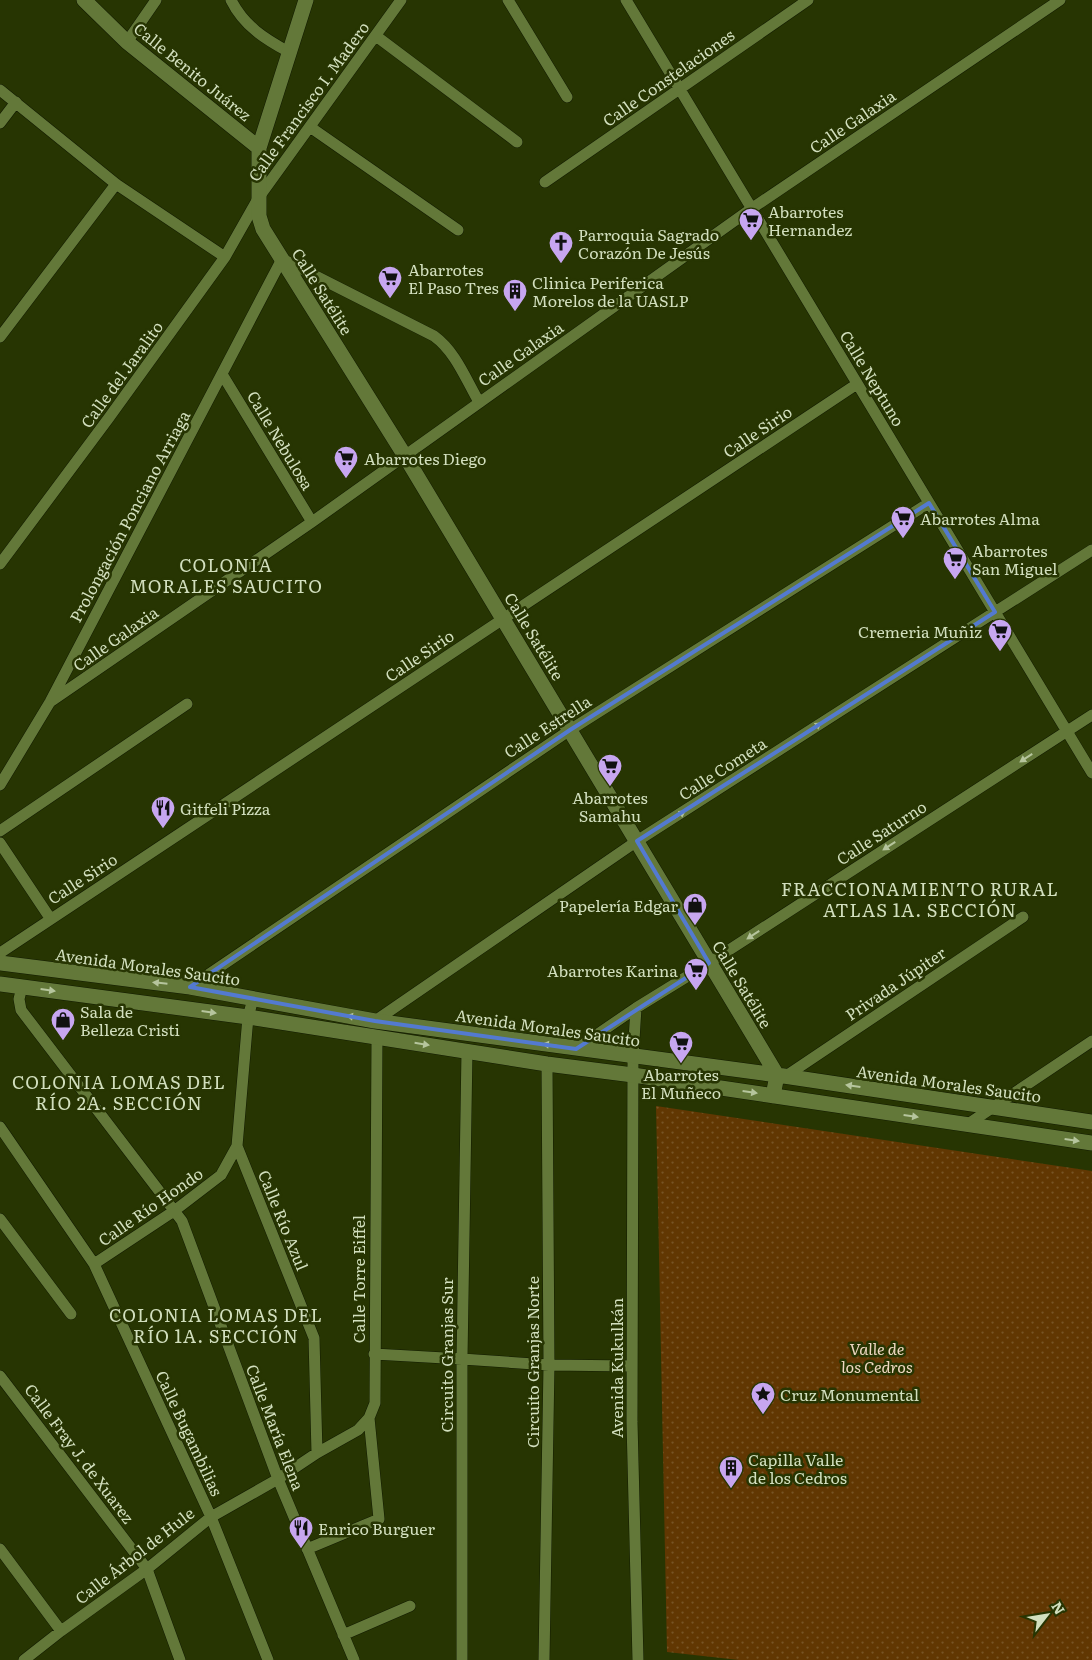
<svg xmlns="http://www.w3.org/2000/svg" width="1092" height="1660" font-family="Literata,serif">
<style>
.grass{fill:url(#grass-dots)}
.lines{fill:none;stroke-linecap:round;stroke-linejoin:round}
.street-casing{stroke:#121b00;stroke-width:12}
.secondary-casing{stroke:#121b00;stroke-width:16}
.street{stroke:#637839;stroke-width:11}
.secondary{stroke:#637839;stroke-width:15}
.oneway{fill:#b6c59d}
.marked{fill:none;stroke:#537ad0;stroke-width:4;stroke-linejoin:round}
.labels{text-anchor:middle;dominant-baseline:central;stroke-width:5;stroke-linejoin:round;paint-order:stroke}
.street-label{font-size:16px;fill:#d2dfbe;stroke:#273502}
.poi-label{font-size:16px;fill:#d2dfbe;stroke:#273502;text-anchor:start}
.park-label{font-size:16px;font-style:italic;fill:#efd7c1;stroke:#273502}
.neighbourhood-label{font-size:18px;letter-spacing:1px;fill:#d2dfbe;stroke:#273502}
</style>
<defs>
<pattern id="grass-dots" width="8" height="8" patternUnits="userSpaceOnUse" patternTransform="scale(1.25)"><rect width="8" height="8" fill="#613702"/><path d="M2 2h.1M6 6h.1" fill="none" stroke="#775425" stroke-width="1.8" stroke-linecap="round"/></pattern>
</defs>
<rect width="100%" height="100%" fill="#273502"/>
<path class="grass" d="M656 1106 1092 1171V1660H739L667 1652Z"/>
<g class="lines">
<defs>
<path id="street" d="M231 0C244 26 265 39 289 52
M508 0 567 97
M626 0 1092 773
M376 36 517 142
M127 42 156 0
M0 90 116 184 225 257
M0 123 16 102
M310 127 458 230
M545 182 808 0
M0 337 116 184
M222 374 312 522
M0 564 108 419 225 257 259 197 401 0
M50 702 312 522 751 209 1060 0
M0 785 50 702 282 259 434 336C456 352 466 380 479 402
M0 831 187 704
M0 843 50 918
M0 953 857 384
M22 987 19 999 21 1010 182 1221 278 1479 354 1660
M190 987 570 730 929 503
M253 999 248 1017 237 1146 314 1338 317 1453
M636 1008 633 1056 632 1422 638 1660
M375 1021 637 841 1092 550
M576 1049 636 1008 709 963 1092 715
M786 1076 1023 917
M968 1124 1092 1041
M0 1127 94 1264 211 1517 268 1660
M0 1219 71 1314
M94 1264 174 1211 221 1175 237 1146
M374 1354 462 1359 549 1365 632 1366
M0 1376 147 1569 180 1660
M0 1549 61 1631
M307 1549 379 1519 369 1418 375 1403 377 1037
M343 1635 410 1606
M24 1660 61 1631 147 1569 211 1517 278 1479 317 1453 358 1430 369 1418
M462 1660V1359L467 1051
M544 1660 549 1365 547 1064"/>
<path id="secondary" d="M84 0 127 42 259 148
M306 0 259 148V216L263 229 405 456 777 1075 773 1096
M0 963 190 987 375 1021 777 1075 1092 1122
M0 984 248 1017 547 1064 633 1075 1092 1143"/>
</defs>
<use href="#street" class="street-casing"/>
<use href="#secondary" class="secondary-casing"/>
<use href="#street" class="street"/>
<use href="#secondary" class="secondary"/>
</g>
<defs><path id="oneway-solid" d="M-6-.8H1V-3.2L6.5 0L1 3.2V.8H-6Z" transform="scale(1.25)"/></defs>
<g class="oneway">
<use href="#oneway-solid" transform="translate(815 727) rotate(-33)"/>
<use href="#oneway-solid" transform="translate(1026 758) rotate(147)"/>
<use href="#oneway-solid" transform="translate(679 815) rotate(-33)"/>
<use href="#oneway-solid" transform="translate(889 846) rotate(147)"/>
<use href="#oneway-solid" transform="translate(753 935) rotate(147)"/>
<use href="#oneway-solid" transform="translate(160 983) rotate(-174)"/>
<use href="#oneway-solid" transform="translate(48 990) rotate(8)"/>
<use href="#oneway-solid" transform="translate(209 1012) rotate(8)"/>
<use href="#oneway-solid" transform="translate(354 1017) rotate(-170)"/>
<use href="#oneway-solid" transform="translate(422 1044) rotate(9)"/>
<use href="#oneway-solid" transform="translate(550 1045) rotate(-172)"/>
<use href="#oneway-solid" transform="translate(853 1086) rotate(-172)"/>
<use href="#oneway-solid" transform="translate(750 1092) rotate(8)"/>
<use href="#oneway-solid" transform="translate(911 1116) rotate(8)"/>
<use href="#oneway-solid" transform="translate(1072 1140) rotate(8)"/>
</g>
<path class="marked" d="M929 503 995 612 637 841 709 963 576 1049 375 1021 190 987 570 730Z"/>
<defs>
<symbol id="supermarket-pin" viewBox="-11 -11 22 30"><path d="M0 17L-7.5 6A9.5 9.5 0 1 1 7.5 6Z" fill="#c7a6f0" stroke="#273502"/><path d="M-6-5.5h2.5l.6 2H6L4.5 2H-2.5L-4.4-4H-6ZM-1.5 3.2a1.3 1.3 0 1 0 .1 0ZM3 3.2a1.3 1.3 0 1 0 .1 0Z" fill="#111"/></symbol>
<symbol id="church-pin" viewBox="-11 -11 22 30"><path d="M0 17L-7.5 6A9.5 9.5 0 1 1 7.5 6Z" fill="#c7a6f0" stroke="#273502"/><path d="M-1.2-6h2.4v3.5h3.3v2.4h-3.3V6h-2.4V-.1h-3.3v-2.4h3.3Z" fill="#111"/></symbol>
<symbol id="building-pin" viewBox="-11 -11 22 30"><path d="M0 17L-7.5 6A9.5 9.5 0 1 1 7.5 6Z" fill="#c7a6f0" stroke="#273502"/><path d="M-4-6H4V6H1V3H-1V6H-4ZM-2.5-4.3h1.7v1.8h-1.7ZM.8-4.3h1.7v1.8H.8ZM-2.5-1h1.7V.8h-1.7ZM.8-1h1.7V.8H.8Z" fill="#111"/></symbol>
<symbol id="restaurant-pin" viewBox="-11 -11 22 30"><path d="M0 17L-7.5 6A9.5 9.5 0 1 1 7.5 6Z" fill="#c7a6f0" stroke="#273502"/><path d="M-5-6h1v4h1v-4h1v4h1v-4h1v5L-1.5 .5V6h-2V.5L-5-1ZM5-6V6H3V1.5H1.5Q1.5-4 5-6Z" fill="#111"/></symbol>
<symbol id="shop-pin" viewBox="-11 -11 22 30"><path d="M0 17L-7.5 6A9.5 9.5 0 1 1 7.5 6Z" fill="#c7a6f0" stroke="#273502"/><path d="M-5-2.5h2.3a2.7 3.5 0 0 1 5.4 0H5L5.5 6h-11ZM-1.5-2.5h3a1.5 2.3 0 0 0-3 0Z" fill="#111"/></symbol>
<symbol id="sight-pin" viewBox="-11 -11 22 30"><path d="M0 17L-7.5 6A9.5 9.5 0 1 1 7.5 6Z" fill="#c7a6f0" stroke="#273502"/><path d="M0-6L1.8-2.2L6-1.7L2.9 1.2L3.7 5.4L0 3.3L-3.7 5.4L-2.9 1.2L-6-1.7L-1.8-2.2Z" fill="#111"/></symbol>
</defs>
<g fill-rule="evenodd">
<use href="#supermarket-pin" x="737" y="206" width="28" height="38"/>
<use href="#church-pin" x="547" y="229" width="28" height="38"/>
<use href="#supermarket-pin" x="376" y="264" width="28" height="38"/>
<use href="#building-pin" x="501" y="277" width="28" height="38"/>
<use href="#supermarket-pin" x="332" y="444" width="28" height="38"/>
<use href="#supermarket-pin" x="889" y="504" width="28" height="38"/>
<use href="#supermarket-pin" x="941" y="545" width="28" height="38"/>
<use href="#supermarket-pin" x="986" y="617" width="28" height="38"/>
<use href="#supermarket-pin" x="596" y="752" width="28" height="38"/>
<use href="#restaurant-pin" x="149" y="794" width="28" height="38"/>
<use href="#shop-pin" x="681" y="891" width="28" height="38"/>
<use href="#supermarket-pin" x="682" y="956" width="28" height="38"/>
<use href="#shop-pin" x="49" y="1006" width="28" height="38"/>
<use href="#supermarket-pin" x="667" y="1029" width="28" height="38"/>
<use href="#sight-pin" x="749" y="1380" width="28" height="38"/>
<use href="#building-pin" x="717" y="1454" width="28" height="38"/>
<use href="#restaurant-pin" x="287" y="1514" width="28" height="38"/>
</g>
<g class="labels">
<g class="street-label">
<text transform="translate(193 71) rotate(39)">Calle Benito Juárez</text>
<text transform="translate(668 77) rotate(-35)">Calle Constelaciones</text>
<text transform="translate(308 101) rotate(-54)">Calle Francisco I. Madero</text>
<text transform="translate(852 121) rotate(-34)">Calle Galaxia</text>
<text transform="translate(323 291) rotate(58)">Calle Satélite</text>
<text transform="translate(520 353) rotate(-35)">Calle Galaxia</text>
<text transform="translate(121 374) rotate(-54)">Calle del Jaralito</text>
<text transform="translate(873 378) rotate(59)">Calle Neptuno</text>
<text transform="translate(757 431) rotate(-34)">Calle Sirio</text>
<text transform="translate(281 440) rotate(59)">Calle Nebulosa</text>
<text transform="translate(129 516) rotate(-62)">Prolongación Ponciano Arriaga</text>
<text transform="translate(535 636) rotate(59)">Calle Satélite</text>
<text transform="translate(115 638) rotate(-35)">Calle Galaxia</text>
<text transform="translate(419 655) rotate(-34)">Calle Sirio</text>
<text transform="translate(547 726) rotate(-33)">Calle Estrella</text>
<text transform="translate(722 768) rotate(-33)">Calle Cometa</text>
<text transform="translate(881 832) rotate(-33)">Calle Saturno</text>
<text transform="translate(82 878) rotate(-33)">Calle Sirio</text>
<text transform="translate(148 966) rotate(8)">Avenida Morales Saucito</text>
<text transform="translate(895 983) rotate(-34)">Privada Júpiter</text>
<text transform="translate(743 984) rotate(59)">Calle Satélite</text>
<text transform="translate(548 1027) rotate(8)">Avenida Morales Saucito</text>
<text transform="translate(949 1083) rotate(8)">Avenida Morales Saucito</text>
<text transform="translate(150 1206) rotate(-35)">Calle Río Hondo</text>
<text transform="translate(284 1220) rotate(68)">Calle Río Azul</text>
<text transform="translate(358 1279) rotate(-90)">Calle Torre Eiffel</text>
<text transform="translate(446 1355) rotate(-90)">Circuito Granjas Sur</text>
<text transform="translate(532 1362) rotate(-90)">Circuito Granjas Norte</text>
<text transform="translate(616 1368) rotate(-90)">Avenida Kukulkán</text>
<text transform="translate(276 1427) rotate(69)">Calle María Elena</text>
<text transform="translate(190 1433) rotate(65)">Calle Bugambilias</text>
<text transform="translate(80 1453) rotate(53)">Calle Fray J. de Xuarez</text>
<text transform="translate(134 1555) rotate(-38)">Calle Árbol de Hule</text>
</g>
<g class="poi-label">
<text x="768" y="211">Abarrotes<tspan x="768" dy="18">Hernandez</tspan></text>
<text x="578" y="234">Parroquia Sagrado<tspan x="578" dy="18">Corazón De Jesús</tspan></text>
<text x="408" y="269">Abarrotes<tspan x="408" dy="18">El Paso Tres</tspan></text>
<text x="532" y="282">Clinica Periferica<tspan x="532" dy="18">Morelos de la UASLP</tspan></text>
<text x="364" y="458">Abarrotes Diego</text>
<text x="920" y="518">Abarrotes Alma</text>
<text x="972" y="550">Abarrotes<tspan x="972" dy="18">San Miguel</tspan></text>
<text x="982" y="631" text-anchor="end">Cremeria Muñiz</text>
<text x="610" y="797" text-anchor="middle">Abarrotes<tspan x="610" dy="18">Samahu</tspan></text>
<text x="180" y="808">Gitfeli Pizza</text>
<text x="678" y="905" text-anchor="end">Papelería Edgar</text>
<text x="678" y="970" text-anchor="end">Abarrotes Karina</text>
<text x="80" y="1011">Sala de<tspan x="80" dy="18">Belleza Cristi</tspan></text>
<text x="681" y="1074" text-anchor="middle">Abarrotes<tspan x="681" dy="18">El Muñeco</tspan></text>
<text x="780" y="1394">Cruz Monumental</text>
<text x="748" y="1459">Capilla Valle<tspan x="748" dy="18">de los Cedros</tspan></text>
<text x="318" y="1528">Enrico Burguer</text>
</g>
<g class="park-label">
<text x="877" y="1348">Valle de<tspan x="877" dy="18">los Cedros</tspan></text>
</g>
<g class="neighbourhood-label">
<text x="226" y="564">COLONIA<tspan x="226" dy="21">MORALES SAUCITO</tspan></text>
<text x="920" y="888">FRACCIONAMIENTO RURAL<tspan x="920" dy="21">ATLAS 1A. SECCIÓN</tspan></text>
<text x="119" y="1081">COLONIA LOMAS DEL<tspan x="119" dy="21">RÍO 2A. SECCIÓN</tspan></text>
<text x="216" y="1314">COLONIA LOMAS DEL<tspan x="216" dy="21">RÍO 1A. SECCIÓN</tspan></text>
</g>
</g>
<g transform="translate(1047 1615) rotate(59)" stroke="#273502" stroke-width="4" paint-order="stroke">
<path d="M0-4L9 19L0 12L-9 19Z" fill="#d2dfbe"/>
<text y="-8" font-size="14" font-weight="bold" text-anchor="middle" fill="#d2dfbe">N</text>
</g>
</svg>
